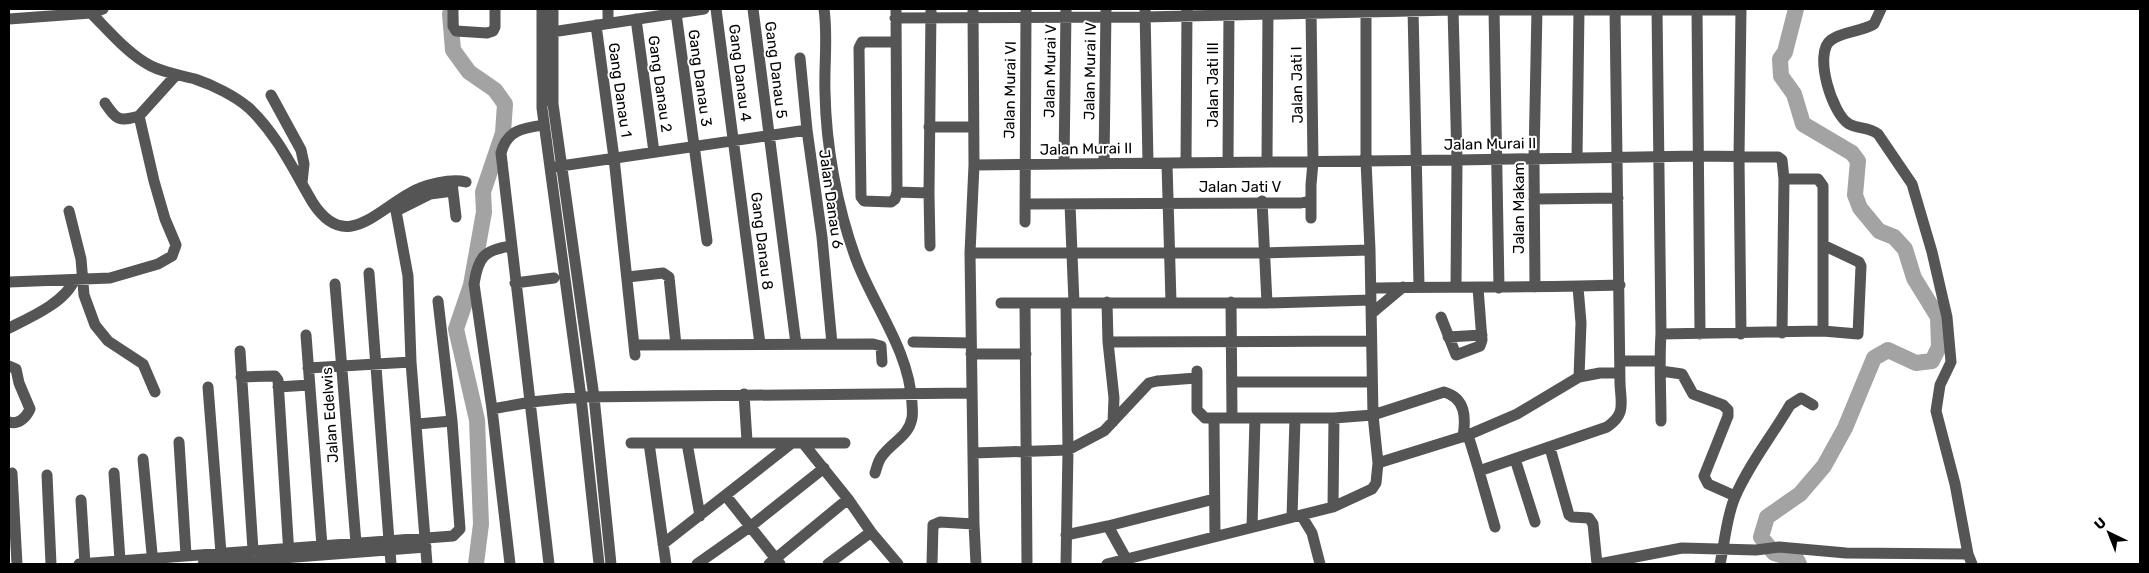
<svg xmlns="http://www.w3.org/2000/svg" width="2149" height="573" font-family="Rubik,sans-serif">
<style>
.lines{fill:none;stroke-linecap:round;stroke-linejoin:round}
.river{stroke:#a3a3a3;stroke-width:16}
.minor{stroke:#555;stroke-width:11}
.labels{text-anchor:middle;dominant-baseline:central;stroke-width:4;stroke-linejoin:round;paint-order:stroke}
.street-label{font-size:15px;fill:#000;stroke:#fff}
</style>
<rect width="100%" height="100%" fill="#fff"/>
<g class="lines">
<path class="river" d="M1796 9 1785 52 1780 59 1781 76 1794 94 1803 124 1852 153 1858 161 1855 195 1860 208 1879 231 1894 237 1905 249 1914 278 1938 317 1939 347 1932 361 1916 363 1888 350 1874 358 1845 428 1824 466 1800 494 1767 517 1761 537 1774 553 1797 560 1799 564
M450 14 453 50 469 72 495 90 505 104 503 133 483 192 484 212 471 285 456 329 477 420 481 524 476 564"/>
<path class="minor" d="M453 9V26L456 31 487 33 493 31 495 27V9
M542 9V108L581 397 599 564
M553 9V104L594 397 611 564
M608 9V23
M716 9 760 344
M753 9 796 344
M824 9C828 37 824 64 825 92 826 147 837 207 856 259 874 307 909 350 912 403 912 407 913 413 912 418 909 436 892 442 882 456 878 461 877 467 875 473
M896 9 897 192 895 199 891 202 864 201 861 197 859 48 862 42H896
M973 9 974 165 970 253 974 524 976 564
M1145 9 1148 163
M1311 9 1313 162 1311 185V218
M1413 9 1419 286
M1453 9 1457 160 1456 287
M1494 9 1499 288
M1657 9 1661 334C1659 363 1661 392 1661 421
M1697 9 1700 334
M1741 9 1739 157 1741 334
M1881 9 1874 24C1861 32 1843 31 1831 40 1813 53 1832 114 1849 124 1858 129 1869 127 1878 134L1912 184 1932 252 1947 317 1951 362 1940 385 1936 411 1955 484 1968 554 1972 564
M91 13C109 31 129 55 151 66 165 73 180 75 195 79 213 85 235 96 249 108 277 134 294 171 313 203 345 252 375 212 410 193 424 185 451 178 466 182
M676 13 707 241
M895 18 1145 17 1453 10H1741
M9 19 91 13 103 9
M636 19 654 152
M596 25 614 158 635 355
M552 32 704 9
M800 58 807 130 822 237 832 344
M271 95 301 150 304 164 302 183
M105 103C117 120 118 122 139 116
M544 125C523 128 507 130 501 153L549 564
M929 127H973
M1577 158 1579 9
M1267 161 1268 9
M1186 162 1187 9
M1228 162 1229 9
M1104 163 1106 9
M1064 164 1066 10
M1167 164 1171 302
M974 165 1457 160 1698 156 1778 157 1782 160 1784 179 1782 333
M554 167 807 130
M1784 179H1818L1823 186V331
M452 183 456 217
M897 192 929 193
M1534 199 1618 198
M1262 201 1267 303
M1025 204 1301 203 1310 201
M1070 204 1074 303
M69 211 81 259 84 295 95 325 108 341 143 364 155 392
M1025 222 1026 9
M930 246 929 193 931 9
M970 253H1264L1370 250
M369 273 389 541
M628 277 663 273 669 277 676 345
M9 282 110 278 158 264 172 256 176 245 165 219 154 181 139 116 176 75
M515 283 554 278
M335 284 356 543
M1535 287 1534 158 1537 9
M1578 287 1581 323 1579 377
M1371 288C1454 286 1537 288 1620 285
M438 301 452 421
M1107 302 1108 342 1114 398 1113 422
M1231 302 1232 417
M1001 303H1267L1371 300
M1025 303 1027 564
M1066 303 1068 450 1066 564
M1372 313 1403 287
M1441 317 1456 355 1480 346 1482 340 1478 288
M9 328C29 318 66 302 74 280
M1661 334 1823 331 1858 334 1861 266 1859 262 1823 245
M306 335 322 546
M1448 337 1482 335
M913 342 971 343
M1108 342 1371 341
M634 345 873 344 881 346 882 362
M240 351 253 550
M971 354H1026
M1620 361H1659
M9 366 16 369 19 383 30 409C26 418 18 425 9 422
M308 368 411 362
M1197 371V410L1205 418H1334L1373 415 1444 392C1466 398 1466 418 1463 437
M1661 371 1682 374 1693 394 1723 405 1728 410V416L1704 476 1708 484 1735 496
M241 377 275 376 278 380 289 555
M1233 382H1372
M208 387 221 553
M278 387 309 385
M744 394 747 441
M492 409 531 402 581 397 971 393
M1214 419 1215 536
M1468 435 1479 471 1607 427C1626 414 1621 404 1620 384L1615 9
M179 442 186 555
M631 443H845
M649 443 666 564
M687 443 700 516
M803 443 848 499 871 532 898 564
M1550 448 1569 515 1572 517 1589 518 1593 524 1597 564
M973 453 1068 450 1104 431 1149 383 1157 381 1196 378
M143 459 153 564
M1515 459 1535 522
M1378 463 1468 435 1517 414 1579 377 1600 373H1620
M1479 471 1495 527
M12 473 17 564
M114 473 120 560
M47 475 51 564
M726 496 780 564
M81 500 85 564
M1333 507 1334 418
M1301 515 1312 533 1320 564
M1292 517 1295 418
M1252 527 1255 418
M1066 535 1108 526
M663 544 792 443
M390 550 391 564
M79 564 453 536 460 529 452 421 417 424
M203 564 426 547
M427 564 411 362 408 276 396 211 430 194 453 191
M510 564 492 409 474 284C478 257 484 250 511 246
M697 564 751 526 824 468
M769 564 848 499
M828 564 871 532
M932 564 933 525 940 522 974 524
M1107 564 1333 507 1372 489 1376 483 1378 463 1373 415 1370 250 1366 161V9
M1129 564 1108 526 1214 499
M1599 564 1682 548 1756 550 1779 547 1846 553 1968 554
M1720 564C1725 542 1726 518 1735 497 1749 464 1772 436 1790 405L1801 398 1813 405"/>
</g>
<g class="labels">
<g class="street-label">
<text transform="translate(776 70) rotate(83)">Gang Danau 5</text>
<text transform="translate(1050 71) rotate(-89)">Jalan Murai V</text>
<text transform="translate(1090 71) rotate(-89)">Jalan Murai IV</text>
<text transform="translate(740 73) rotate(83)">Gang Danau 4</text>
<text transform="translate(700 78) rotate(82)">Gang Danau 3</text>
<text transform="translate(660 84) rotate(82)">Gang Danau 2</text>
<text transform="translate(1213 85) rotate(-90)">Jalan Jati III</text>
<text transform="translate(1297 85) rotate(-91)">Jalan Jati I</text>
<text transform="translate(620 90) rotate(82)">Gang Danau 1</text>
<text transform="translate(1010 90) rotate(-89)">Jalan Murai VI</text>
<text transform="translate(1490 144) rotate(-1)">Jalan Murai II</text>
<text transform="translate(1086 149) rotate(-1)">Jalan Murai II</text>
<text x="1240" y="187">Jalan Jati V</text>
<text transform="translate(831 199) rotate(82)">Jalan Danau 6</text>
<text transform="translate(1519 208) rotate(-90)">Jalan Makam</text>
<text transform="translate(762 241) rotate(83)">Gang Danau 8</text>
<text transform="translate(330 415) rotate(-94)">Jalan Edelwis</text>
</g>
</g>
<rect width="2149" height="573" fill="none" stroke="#000000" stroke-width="20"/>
<g transform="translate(2109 533) rotate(317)" stroke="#ffffff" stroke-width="4" paint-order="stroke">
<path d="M0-4L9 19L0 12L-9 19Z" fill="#000000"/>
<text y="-8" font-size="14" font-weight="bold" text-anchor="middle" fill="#000000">U</text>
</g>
</svg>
